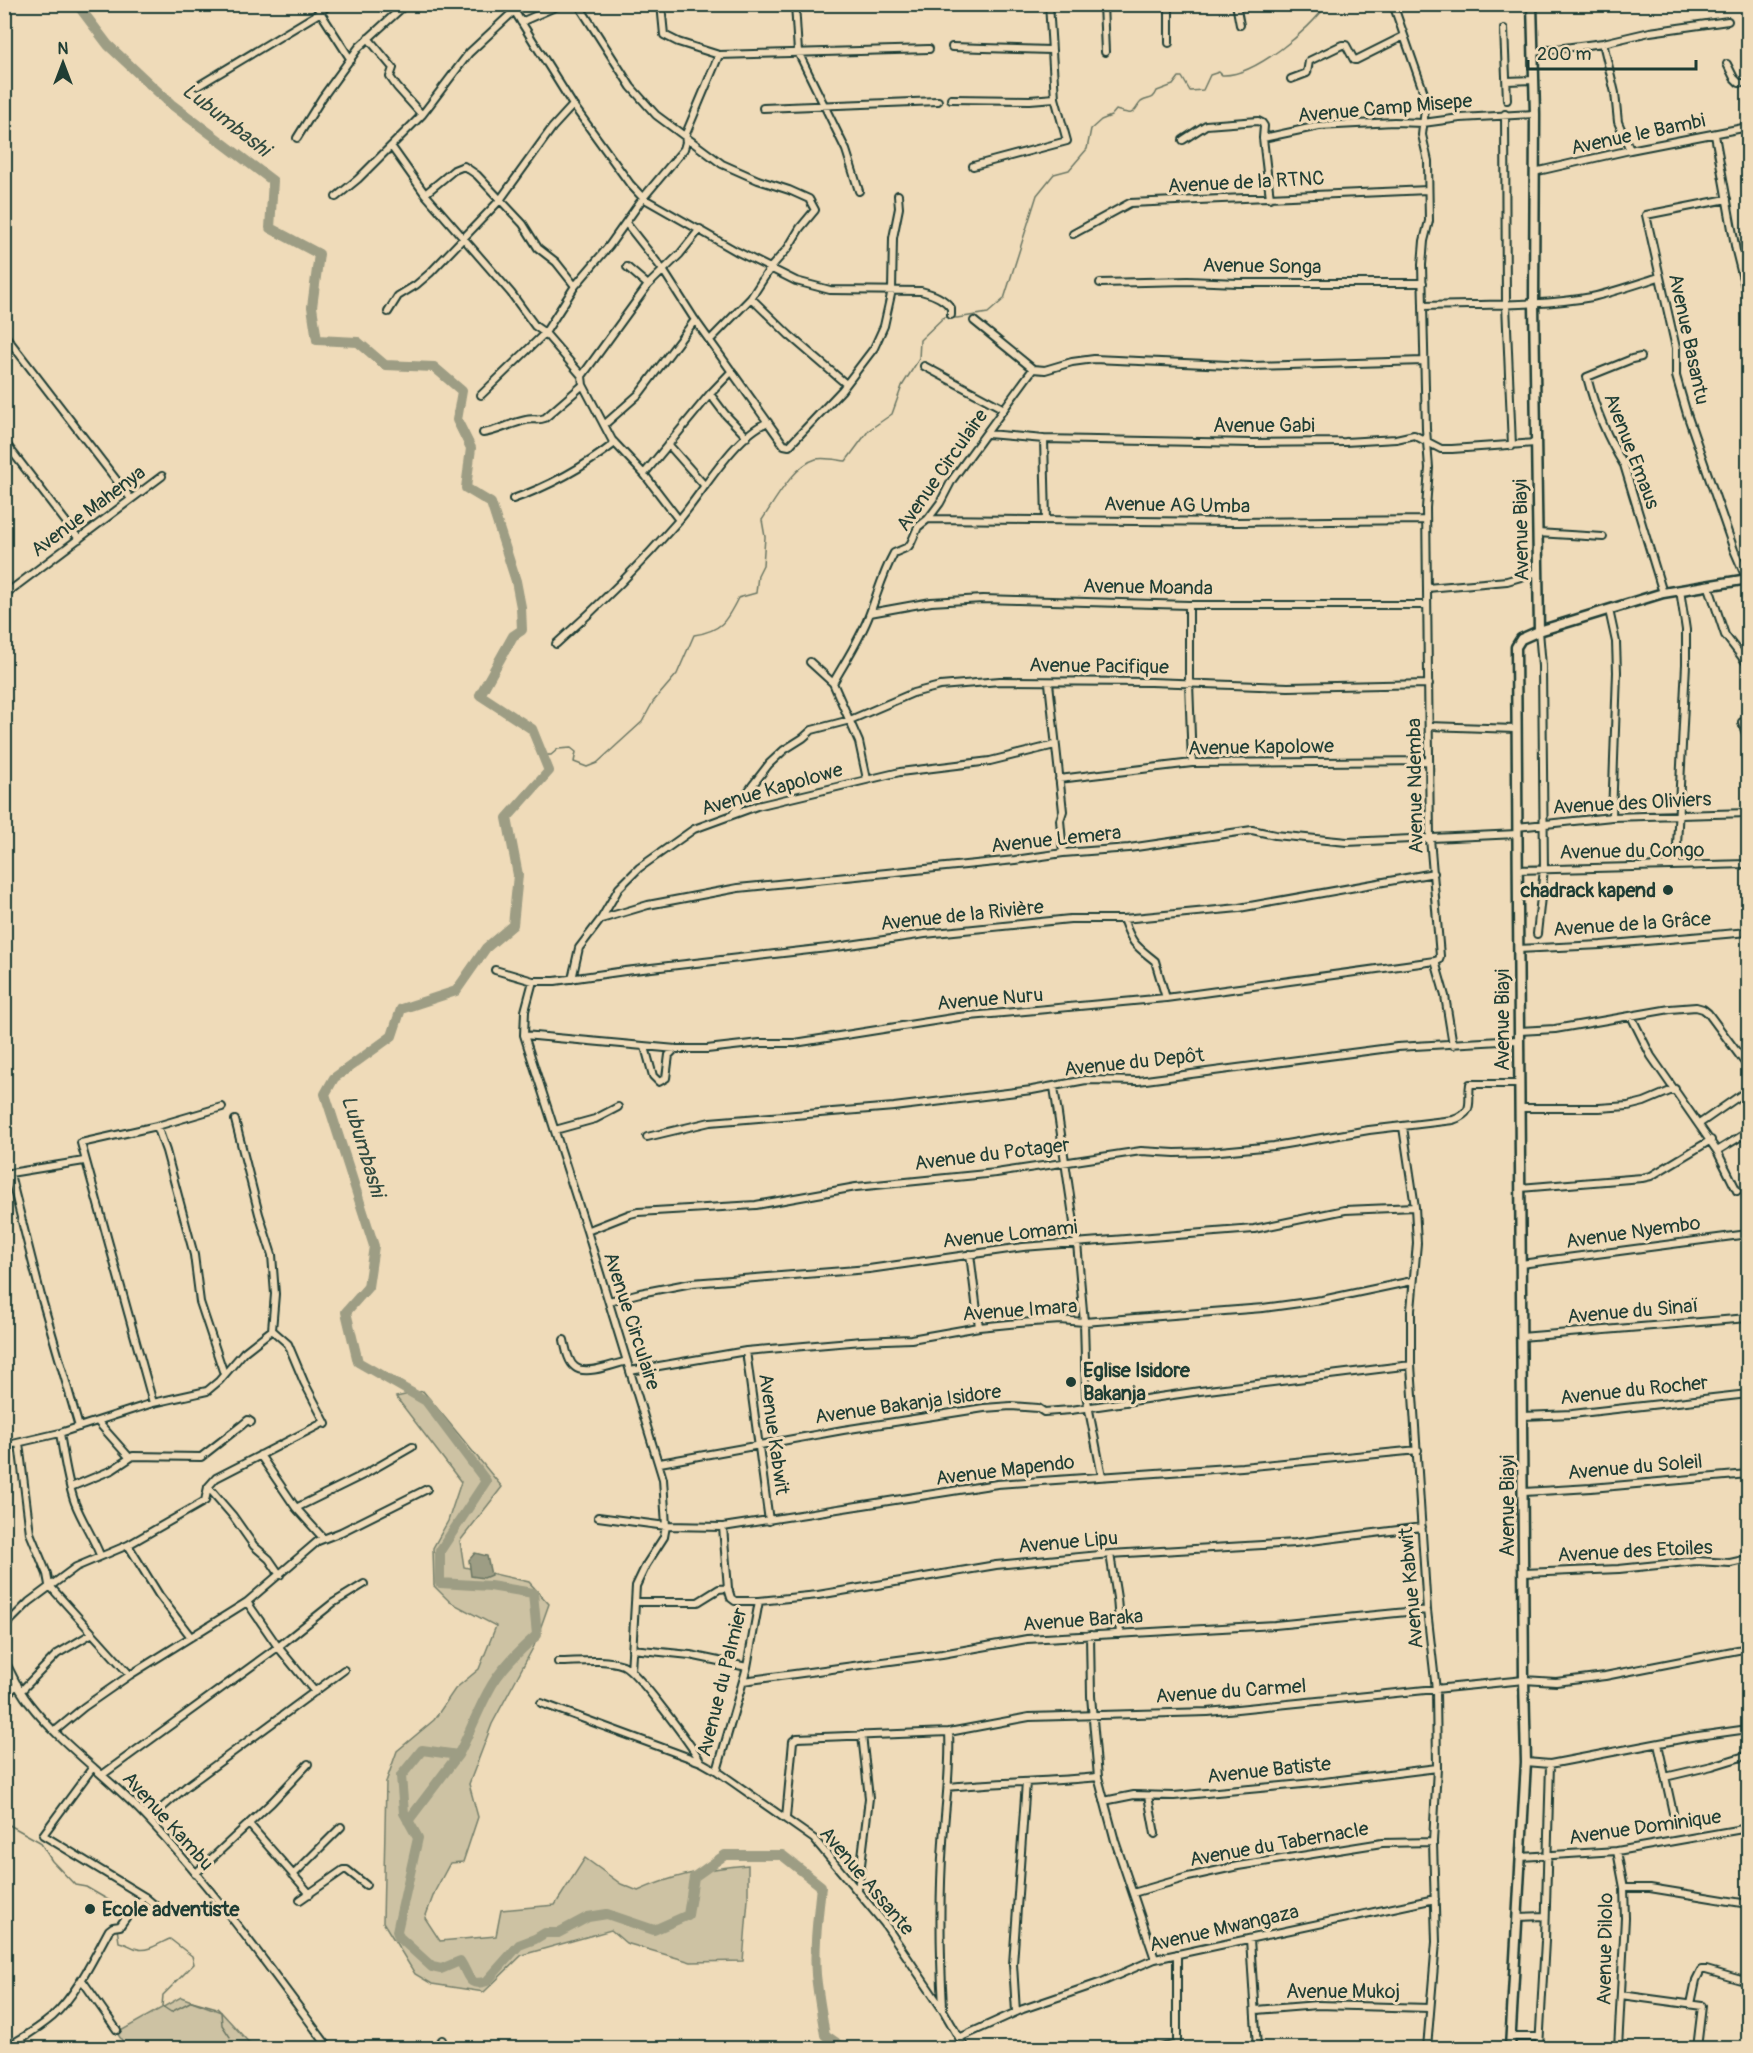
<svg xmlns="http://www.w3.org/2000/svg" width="1753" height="2053" font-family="Pangolin,sans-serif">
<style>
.green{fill:#cdc2a3;stroke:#76806c;stroke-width:1.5}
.water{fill:#9d9d84;stroke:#6b7764;stroke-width:1.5}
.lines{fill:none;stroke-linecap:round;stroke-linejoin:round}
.stream{stroke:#6b7764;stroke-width:1.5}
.river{stroke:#9d9d84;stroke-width:10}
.minor-casing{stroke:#1f3d34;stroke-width:10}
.tertiary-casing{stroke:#1f3d34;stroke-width:13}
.minor{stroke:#efdbb9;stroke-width:6}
.tertiary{stroke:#efdbb9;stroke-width:8}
.poi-dot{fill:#1f3d34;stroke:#efdbb9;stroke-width:2}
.labels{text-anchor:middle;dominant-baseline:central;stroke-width:6;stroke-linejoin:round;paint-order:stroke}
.street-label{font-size:20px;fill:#1f3d34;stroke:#efdbb9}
.poi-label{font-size:20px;font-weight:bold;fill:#1f3d34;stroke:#efdbb9;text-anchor:start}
.water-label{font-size:21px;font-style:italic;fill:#324b40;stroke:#efdbb9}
</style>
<rect width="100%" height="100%" fill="#efdbb9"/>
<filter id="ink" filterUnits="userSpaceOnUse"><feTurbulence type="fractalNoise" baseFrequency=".0167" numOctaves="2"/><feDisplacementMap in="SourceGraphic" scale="12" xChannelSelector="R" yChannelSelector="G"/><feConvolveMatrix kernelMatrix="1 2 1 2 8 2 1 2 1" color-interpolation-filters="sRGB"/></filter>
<g filter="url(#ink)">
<path class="green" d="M423 1391 502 1487 460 1541 464 1567 529 1582 549 1604 534 1646 492 1724 469 1784 478 1817 463 1862 450 1863 435 1891 425 1918 440 1941 496 1936 501 1910 555 1905 585 1858 621 1884 638 1891C673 1875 710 1868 748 1865V1899L743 1961 691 1962 626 1943 611 1930 522 1955 484 1992 432 1984 415 1974 383 1922 386 1782 397 1751 434 1720 455 1689 479 1669 496 1626 450 1602 434 1586 433 1548 448 1521 461 1482 396 1397Z
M181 1997 221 2012 254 2048H127L117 2033Z"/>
<path class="water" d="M475 1553 487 1556 491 1575 484 1578 471 1576 469 1560Z"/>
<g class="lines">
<path class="stream" d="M542 755H551L558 749 571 748 576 752 574 762 587 767 597 763 642 722 653 702 677 674 694 635C721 631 726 622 738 598L756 593 758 575 763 565 765 537 762 520C774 502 794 465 816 459 825 457 837 460 846 461L869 430 892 414 902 386 919 359 920 340 944 317 957 318 988 313 1004 299 1037 195 1054 174 1069 170 1087 149 1091 129 1101 120 1111 116 1116 110C1120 111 1127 114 1131 113 1137 111 1137 105 1141 102 1149 97 1153 101 1157 91L1173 85 1179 77H1182L1190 91 1203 90 1210 75 1219 72 1222 75C1253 77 1310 30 1327 4
M4 1822 40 1842 52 1861 75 1885 86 1887 117 1905 122 1916 118 1923
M117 1928 119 1942C127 1943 131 1948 138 1949 148 1952 161 1942 170 1939L192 1956 194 1964 163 1995 162 2006 171 2012 192 2001 217 2008 221 2012 222 2025 230 2037"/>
<path class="river" d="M77 4 108 45 171 104 273 181 270 228 319 254 312 307 317 340 358 342 385 365 434 367 462 391 457 420 471 448 466 488 491 503 516 581 521 607 522 630 513 636 480 695 532 729 549 771 507 818 518 875 513 925 486 948 456 991 401 1009 392 1036 334 1078 325 1094 374 1246 368 1287 346 1312 358 1362 426 1401 486 1481 440 1551V1583L490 1586 533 1593 537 1635C519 1651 499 1670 488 1692 477 1712 469 1735 458 1755L422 1750 401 1776 404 1813 418 1838 397 1931 399 1937 432 1967 441 1969 460 1961C469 1974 467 1988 487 1981L519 1945 535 1939 545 1933H558L588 1917 607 1914 654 1930 688 1915 694 1877 725 1855H782L821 1886C818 1916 814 1945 816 1975 818 1995 822 2015 825 2035L844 2048
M408 1821 458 1755"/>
<defs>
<path id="minor" d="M315 4 351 60
M510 4 573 105 630 184 643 198 736 251 796 281 830 290 921 291C933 294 944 298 951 308V315
M578 4 631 87 656 115 722 164 758 180 789 190 809 199 815 210 800 228 788 248 771 267 751 298 789 335 846 384
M661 4 664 35 678 42 719 55 929 49
M795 4 798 52 846 150 859 191
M1103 4 1105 52
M1169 4V43
M1236 4 1240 25
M1393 4 1425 96V109L1422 135 1428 161 1429 221 1424 241 1422 265 1426 429 1429 468 1426 508 1430 838 1440 956 1439 960 1435 961
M521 22 562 4
M1504 29 1507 100
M368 38 393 68 390 77 397 87 422 115
M1603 43 1615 93 1618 122 1630 150
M952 47 1050 50
M1533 52 1603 43 1650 32 1728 21
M1727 64 1734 78 1739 83H1748
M1291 79 1307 73 1309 61 1342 45H1346L1354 60H1356L1404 36
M1507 81 1534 80
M198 86 321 12 329 4
M951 99 1030 100 1055 98
M763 108 938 101
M1505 114 1506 304 1512 446
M1715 135 1736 251 1748 299
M297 138 322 98 359 47 406 4
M1183 140 1206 125 1258 121 1262 123 1264 126 1263 138
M391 146 425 194 511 293 535 326 545 333 582 376
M973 166 1067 141 1055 98 1049 4
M1534 172 1630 150 1748 127
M425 194 454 170 464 166 477 175 523 224 538 248 556 262 575 286 545 333 481 395
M336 197 358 179 422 115 469 53 514 11
M1270 198 1263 138 1319 126 1394 122 1423 123 1460 118 1535 114
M1727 199 1646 215 1676 348V376L1687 414 1734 550 1747 580
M626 223 663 270 695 320 784 445 789 446 842 390 874 348 884 326 892 290 893 238 899 208 898 195
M1073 234 1130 203 1428 190
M627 267 648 285 680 254 700 229
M1100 283 1188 281 1238 283H1423
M648 285 582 376 583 385 612 440 644 474 679 520
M575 286 609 246 643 198 684 149 686 142 685 136 719 55
M1424 306C1480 304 1537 307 1592 297 1614 292 1637 284 1659 277
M388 312 398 296 416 285 430 273 500 200 552 128 573 105
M974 321 1033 369 1045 370 1072 362 1094 359 1251 366 1424 361
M4 334 131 499
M710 340 751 298
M1641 357 1632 359 1587 377C1595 408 1607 438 1624 465L1663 593
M924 366 1004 409
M732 371 710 394 725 414 747 437
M604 425 639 394 695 320
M483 433C498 431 511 423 526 420 533 418 538 421 545 418L583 385
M988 434 1044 439 1251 443 1345 442 1396 439 1414 435 1441 449H1452L1536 443
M1044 439 1046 520
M4 441 79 539
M668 444 705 486
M644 474 710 394
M513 499C550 486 584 467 615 443
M928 519 1237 522 1426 520
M1537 533 1603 537
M1709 587 1725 635 1748 665
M1427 588 1507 581 1538 572
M4 595 162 476
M1189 605V683L1192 763
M1609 610 1616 642 1617 672 1612 817
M870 613 931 602 983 599 1189 605H1427
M556 644C600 605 641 564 679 520 703 492 734 436 768 422
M810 662 833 683 859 742 867 779
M833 683C846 660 861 638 870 613 878 592 883 573 894 553L908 547 911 543 918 527 928 519 940 503 952 480 1033 369
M1049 683 1063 811 1060 820 1063 853
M1742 722 1748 740
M1429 726 1515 729
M1059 779 1192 763 1429 761
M733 814 752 786 769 764 784 750 803 738 812 730 850 720 913 693 940 686 1000 681 1151 682 1288 687 1429 684
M1517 827 1612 817 1748 813
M1676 866 1686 664V630L1680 590
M1517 870 1748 864
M601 919 648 905 738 888 1015 860 1063 853 1129 848 1252 830 1275 835 1347 842 1517 834
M1123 919C1133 945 1134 944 1155 961L1166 998
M1537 934 1544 869 1542 666 1539 631
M1518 949 1601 945 1748 932
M1435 961 1445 996 1453 1045
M495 970 533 981H555L625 971 836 947 925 934 1070 919H1123L1239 908 1434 873
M572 979 579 948 601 919 619 888 639 868 694 829 757 806 900 772 990 761 1055 745
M533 981 525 1011 524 1035 587 1231 663 1479 666 1526 664 1537 646 1565 636 1586 631 1671
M1631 1016 1651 1056 1717 1151 1737 1191
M1519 1031 1555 1029 1670 1009 1696 1007 1703 1009 1708 1013 1748 1067
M524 1035 676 1049H707L760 1043H795L959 1017 1166 998 1435 961
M645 1047 653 1076 659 1082 666 1078 669 1055 675 1049
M1054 1087 1077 1243 1084 1322 1086 1395 1102 1476
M1519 1108H1599L1628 1106 1644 1102 1675 1089
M1699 1124 1748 1090
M157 1126 166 1151 194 1255 200 1302 224 1374
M1403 1127 1415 1207 1417 1243 1411 1310V1365L1427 1610 1436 1690 1437 1768 1433 1842 1436 1942 1427 2048
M555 1130 595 1119 618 1107
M647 1137 710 1122 894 1107 1032 1090 1086 1080 1138 1081 1397 1047 1518 1040
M1717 1151 1748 1132
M4 1174 84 1161
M10 1174 41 1296 79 1427
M1520 1188 1642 1178 1651 1176 1711 1140
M587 1231 630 1214 638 1212 756 1205 856 1187 996 1173 1141 1151 1175 1153 1209 1152 1274 1146 1369 1130 1453 1120C1476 1112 1467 1101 1470 1084H1519
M970 1254 979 1327
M1521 1264 1748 1234
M609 1301 640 1293 692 1283 869 1269 1023 1247 1254 1229 1345 1210 1415 1207
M272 1330 288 1344 304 1382 326 1424
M1521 1337 1748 1318
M564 1340C566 1349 568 1362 575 1367 585 1376 615 1364 627 1361
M746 1351 769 1521
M630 1371 746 1351 862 1341 911 1339 979 1327 1019 1323 1060 1320 1084 1322 1263 1308 1322 1300 1412 1281
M153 1403 81 1143 157 1126 222 1107
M1523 1416 1572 1414 1748 1394
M98 1422 129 1457
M60 1433C64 1457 67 1481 75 1503 82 1521 93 1537 100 1555
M19 1443 30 1533 47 1574 49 1585 130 1675
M4 1446 60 1433 153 1403 207 1391 219 1381 244 1352 272 1330 275 1294 272 1255 259 1214 235 1120
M260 1455 296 1508 323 1538
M660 1463 843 1430 984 1408 1011 1406 1038 1408 1044 1412 1071 1410 1200 1391 1411 1365
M71 1487 112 1470 133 1456 201 1457 242 1425 248 1420 251 1422
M208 1487 233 1516 254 1546 269 1559 280 1575
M1524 1492 1591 1488 1748 1474
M296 1508 365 1474 412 1447
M598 1517 666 1526 723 1527 997 1484 1242 1467 1418 1450
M723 1527 728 1588 731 1598 735 1601H759L818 1595 996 1565 1110 1554 1295 1543 1422 1527
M128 1545 159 1595 191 1637
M1110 1554 1117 1598 1120 1634
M1524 1573 1619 1569 1696 1561 1730 1563 1748 1559
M247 1602 278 1647 315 1692
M635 1602H698L719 1589 728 1588
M4 1627 29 1602 76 1567 128 1545 205 1501 208 1487 216 1478 325 1422
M1090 1635 1091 1696 1098 1777 1115 1841 1155 1959
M632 1649 690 1655 747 1667
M4 1659C12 1674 18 1690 29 1703 63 1747 112 1779 149 1820 215 1891 271 1970 329 2048
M558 1662C578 1662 604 1658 623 1665 638 1672 691 1745 701 1762
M743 1681 942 1654 1027 1639 1275 1625 1427 1610
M21 1691 57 1654 91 1634
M4 1698 17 1684
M541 1703 701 1762 717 1771 814 1839 884 1923 943 2010 965 2048
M55 1731 84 1707 130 1675 247 1602 318 1541 341 1532 427 1489
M1658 1744 1673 1813
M1526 1762 1550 1764 1691 1737 1748 1729
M93 1767 43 1835 145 1897 163 1912
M717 1771 747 1667 759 1601
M102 1775 278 1647 333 1603 364 1584
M1665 1777 1712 1766 1748 1755
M948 1787C998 1782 1048 1782 1098 1777
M1148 1796 1155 1834
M1104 1801 1134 1795 1174 1796 1324 1782 1437 1768
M786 1818 793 1741 797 1738 949 1732 1029 1717 1208 1712 1524 1680 1556 1682 1605 1676 1748 1648
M149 1819 187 1786 344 1670
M249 1824 310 1894
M1617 1851 1624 1888 1625 1918 1618 2048
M1521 1857 1617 1851 1748 1828
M195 1874 272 1802 308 1764
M293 1875 341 1827
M1624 1888H1650L1748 1904
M858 1890 869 1798 862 1735
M1133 1893 1188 1877 1238 1866 1382 1843 1433 1842
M300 1900 343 1870H347L366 1885
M1517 1917 1545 1916
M1250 1939 1257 2048
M1177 1954V2048
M82 1980 117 2030
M1621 1995 1702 2006 1697 2048
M1691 2004 1696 1980 1701 1970H1706L1748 1982
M943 2007C940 1952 939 1898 943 1842 945 1805 951 1770 949 1732
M1256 2010 1317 2005 1430 2008
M1016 2012 1013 1964 1026 1782
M1511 2037H1539
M959 2038 1023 2009 1102 1982 1155 1959 1435 1899
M5 2048C21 2039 38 2029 52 2017 77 1994 93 1959 109 1930L113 1927 120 1926 135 1905 145 1897
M436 2048 442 2040
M1160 2048 1177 2044
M1539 2048 1545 1941 1550 1764"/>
<path id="tertiary" d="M1532 4 1535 114 1534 304 1539 631
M1510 2048 1526 1762 1524 1680 1516 647 1521 639 1539 631 1663 593 1748 579"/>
</defs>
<use href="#minor" class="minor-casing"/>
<use href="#tertiary" class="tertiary-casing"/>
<use href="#minor" class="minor"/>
<use href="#tertiary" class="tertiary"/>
</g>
</g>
<g class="poi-dot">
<circle cx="1668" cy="890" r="6"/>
<circle cx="1071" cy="1382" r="6"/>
<circle cx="90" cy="1909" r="6"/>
</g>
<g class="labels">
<g class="street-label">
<text transform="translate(1385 108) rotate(-5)">Avenue Camp Misepe</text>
<text transform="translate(1638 134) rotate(-12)">Avenue le Bambi</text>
<text transform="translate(1246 182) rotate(-3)">Avenue de la RTNC</text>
<text transform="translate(1262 266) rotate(1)">Avenue Songa</text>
<text transform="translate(1689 339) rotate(78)">Avenue Basantu</text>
<text x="1264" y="425">Avenue Gabi</text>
<text transform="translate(1632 451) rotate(69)">Avenue Emaus</text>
<text transform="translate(942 470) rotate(-55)">Avenue Circulaire</text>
<text transform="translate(1177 505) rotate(1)">Avenue AG Umba</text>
<text transform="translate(88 511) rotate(-37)">Avenue Mahenya</text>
<text transform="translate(1521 530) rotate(-91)">Avenue Biayi</text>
<text transform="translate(1148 587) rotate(1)">Avenue Moanda</text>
<text transform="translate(1099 666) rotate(1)">Avenue Pacifique</text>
<text transform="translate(1261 747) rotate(-1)">Avenue Kapolowe</text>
<text transform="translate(1415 786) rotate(-91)">Avenue Ndemba</text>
<text transform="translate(772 789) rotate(-16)">Avenue Kapolowe</text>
<text transform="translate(1632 803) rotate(-3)">Avenue des Oliviers</text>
<text transform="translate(1056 839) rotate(-6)">Avenue Lemera</text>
<text transform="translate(1632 851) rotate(-1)">Avenue du Congo</text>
<text transform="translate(962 915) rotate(-6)">Avenue de la Rivière</text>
<text transform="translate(1632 924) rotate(-4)">Avenue de la Grâce</text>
<text transform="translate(990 999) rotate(-5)">Avenue Nuru</text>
<text transform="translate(1502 1020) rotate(-90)">Avenue Biayi</text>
<text transform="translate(1134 1062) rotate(-6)">Avenue du Depôt</text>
<text transform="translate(992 1154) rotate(-7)">Avenue du Potager</text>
<text transform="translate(1633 1232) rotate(-8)">Avenue Nyembo</text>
<text transform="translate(1010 1234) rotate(-6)">Avenue Lomami</text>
<text transform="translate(1020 1310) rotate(-4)">Avenue Imara</text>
<text transform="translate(1633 1311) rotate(-5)">Avenue du Sinaï</text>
<text transform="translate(632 1321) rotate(72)">Avenue Circulaire</text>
<text transform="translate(1634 1390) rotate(-6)">Avenue du Rocher</text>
<text transform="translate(908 1404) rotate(-8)">Avenue Bakanja Isidore</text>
<text transform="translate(774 1434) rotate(82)">Avenue Kabwit</text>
<text transform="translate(1635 1467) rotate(-5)">Avenue du Soleil</text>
<text transform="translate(1005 1470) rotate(-7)">Avenue Mapendo</text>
<text transform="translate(1507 1506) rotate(-90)">Avenue Biayi</text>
<text transform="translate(1068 1542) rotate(-5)">Avenue Lipu</text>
<text transform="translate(1635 1551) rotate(-3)">Avenue des Etoiles</text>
<text transform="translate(1411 1588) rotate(-95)">Avenue Kabwit</text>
<text transform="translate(1083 1620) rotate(-4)">Avenue Baraka</text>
<text transform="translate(722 1682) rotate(-76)">Avenue du Palmier</text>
<text transform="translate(1231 1691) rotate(-4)">Avenue du Carmel</text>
<text transform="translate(1269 1770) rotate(-6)">Avenue Batiste</text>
<text transform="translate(168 1821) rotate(48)">Avenue Kambu</text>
<text transform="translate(1645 1827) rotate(-8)">Avenue Dominique</text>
<text transform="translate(1279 1844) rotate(-10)">Avenue du Tabernacle</text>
<text transform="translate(867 1881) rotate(50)">Avenue Assante</text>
<text transform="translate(1224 1928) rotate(-13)">Avenue Mwangaza</text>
<text transform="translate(1605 1949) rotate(-89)">Avenue Dilolo</text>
<text x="1343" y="1991">Avenue Mukoj</text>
</g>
<g class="poi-label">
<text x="1656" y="890" text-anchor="end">chadrack kapend</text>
<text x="1083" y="1370">Eglise Isidore<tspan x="1083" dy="23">Bakanja</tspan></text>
<text x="102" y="1909">Ecole adventiste</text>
</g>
<g class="water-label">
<text transform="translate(226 120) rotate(38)">Lubumbashi</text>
<text transform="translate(363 1146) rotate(73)">Lubumbashi</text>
</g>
</g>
<rect width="1753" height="2053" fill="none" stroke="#efdbb9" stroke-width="24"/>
<rect x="12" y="12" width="1729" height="2029" fill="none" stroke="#1f3d34" stroke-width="2" filter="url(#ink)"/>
<g transform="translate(63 63)" stroke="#efdbb9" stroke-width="4.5" paint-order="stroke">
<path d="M0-4.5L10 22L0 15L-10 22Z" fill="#1f3d34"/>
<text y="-9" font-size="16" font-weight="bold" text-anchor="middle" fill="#1f3d34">N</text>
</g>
<path d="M1528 60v9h168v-9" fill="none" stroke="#1f3d34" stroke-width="3"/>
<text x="1537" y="60" font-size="18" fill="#1f3d34" stroke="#efdbb9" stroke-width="4.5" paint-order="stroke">200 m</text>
</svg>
